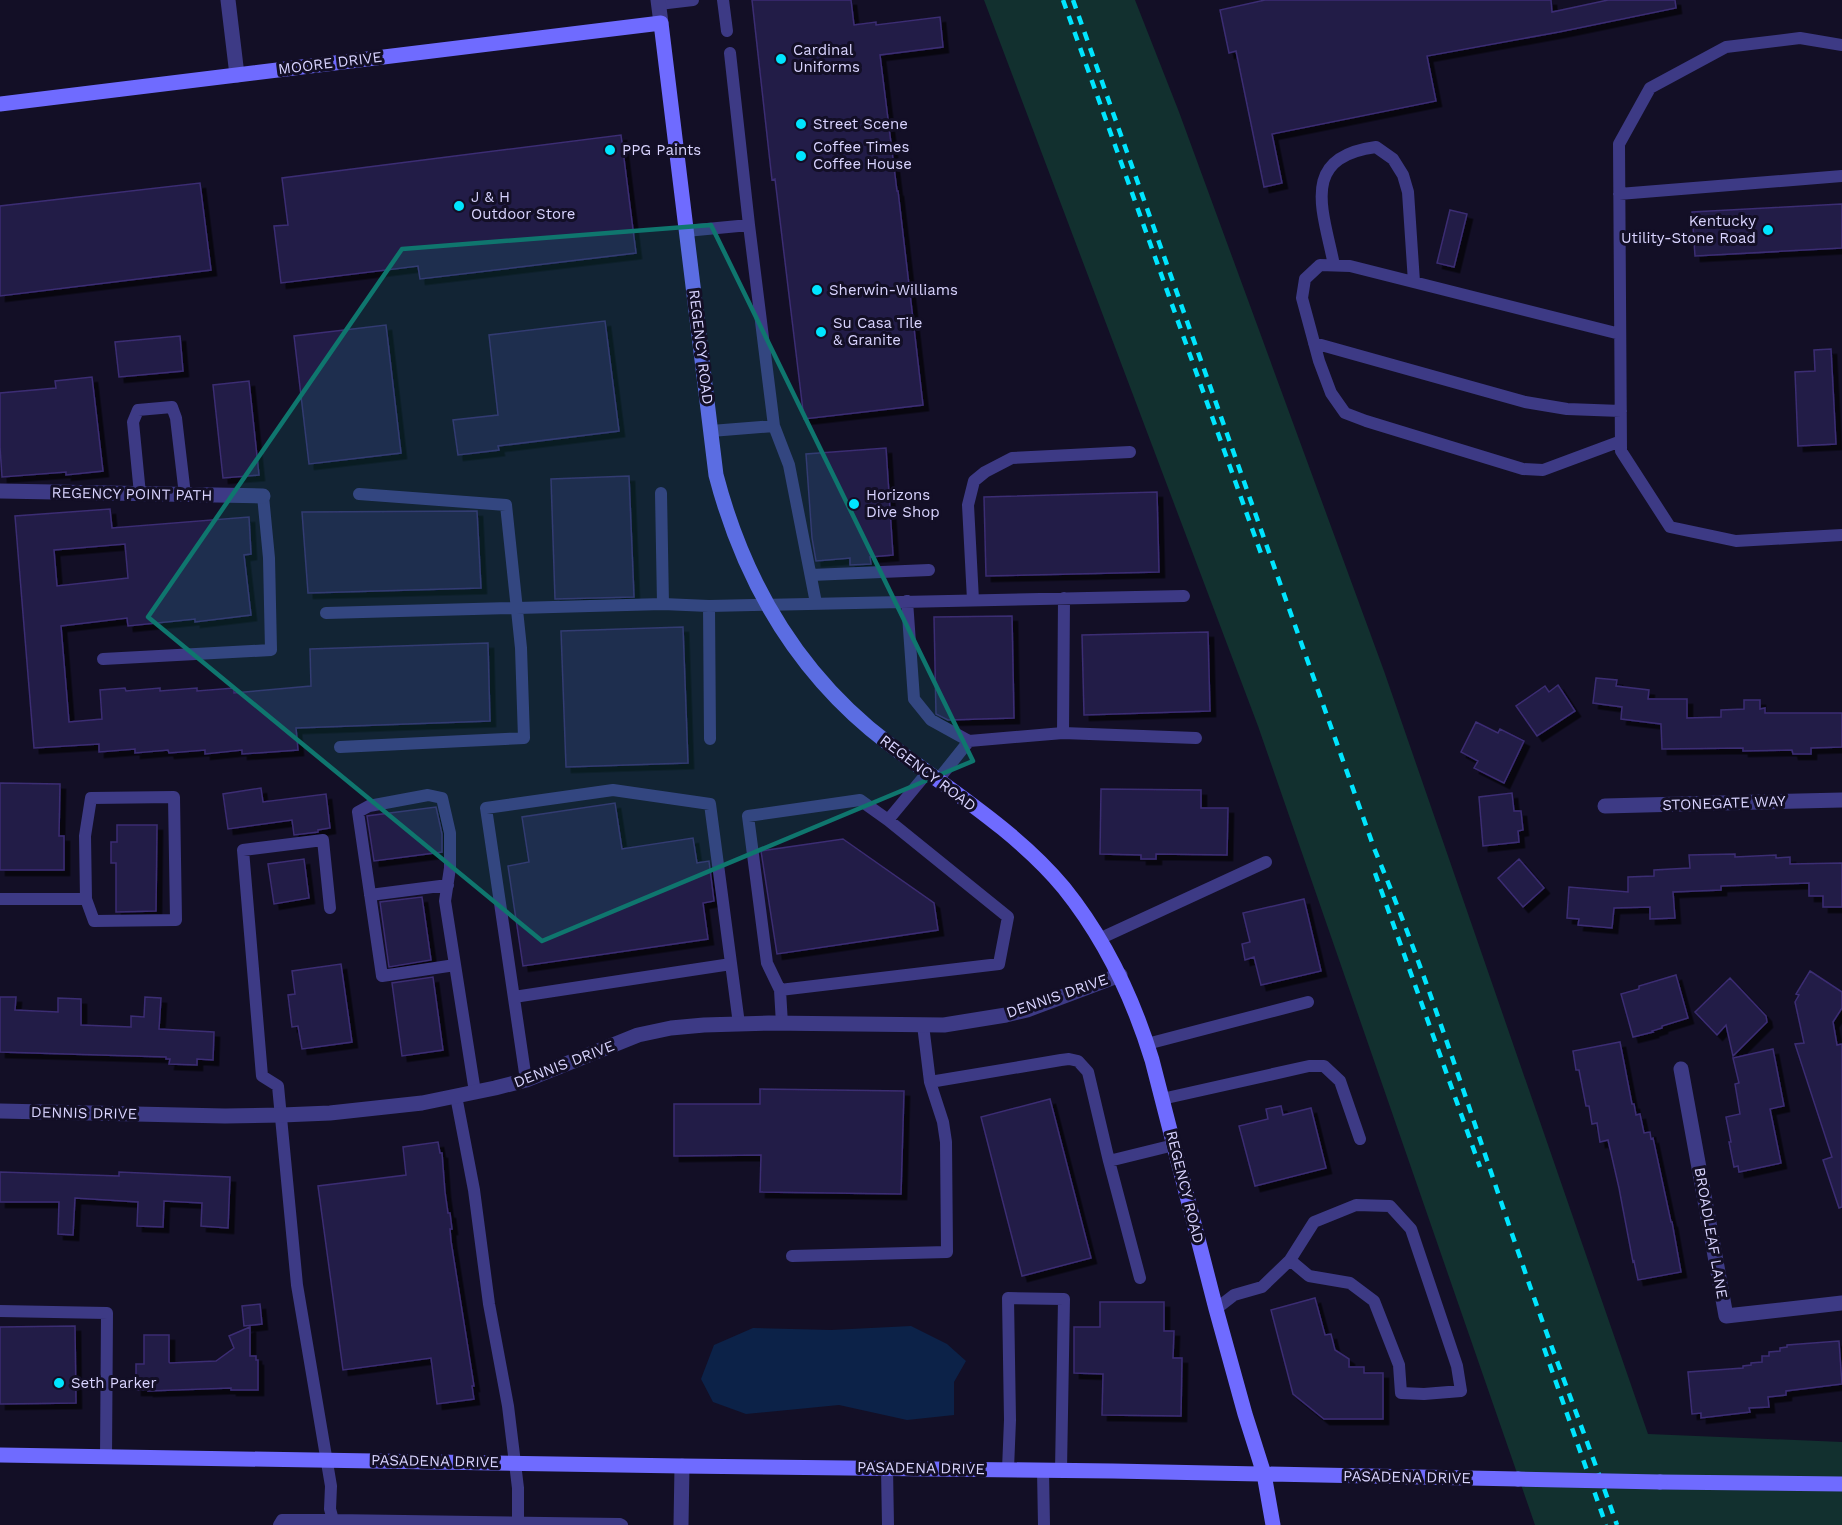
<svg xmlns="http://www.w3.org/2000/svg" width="1842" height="1525" font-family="'Work Sans',sans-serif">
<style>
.green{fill:#12302f}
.water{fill:#0c2248}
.building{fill:#241b47;stroke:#3b2d73;stroke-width:1.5;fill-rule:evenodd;filter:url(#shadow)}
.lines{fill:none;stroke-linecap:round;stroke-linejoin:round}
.lane{stroke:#3d3a85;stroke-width:12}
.street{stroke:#3d3a85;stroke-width:15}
.secondary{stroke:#6f6bff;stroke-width:15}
.rail{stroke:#00e5ff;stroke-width:4.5;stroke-dasharray:9 8;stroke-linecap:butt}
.secondary-bridge{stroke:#6f6bff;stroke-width:15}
.marked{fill:#0f766e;fill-opacity:0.2;stroke:#0f766e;stroke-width:4.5;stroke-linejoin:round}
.poi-dot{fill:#00e5ff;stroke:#130f26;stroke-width:2}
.labels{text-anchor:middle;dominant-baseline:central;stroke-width:6;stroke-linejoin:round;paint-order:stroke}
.poi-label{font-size:15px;fill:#d9d4ff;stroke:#130f26;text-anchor:start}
.street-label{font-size:15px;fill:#d9d4ff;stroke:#130f26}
</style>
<defs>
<filter id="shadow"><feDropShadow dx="5.5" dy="5.5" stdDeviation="0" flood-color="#0009"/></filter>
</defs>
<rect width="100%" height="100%" fill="#130f26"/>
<path class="green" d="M984 0H1135L1179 112 1384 671 1648 1434 1842 1442V1525H1535L1258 726Z"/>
<path class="water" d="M911 1326 947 1344 966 1361 954 1382V1415L907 1420 839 1405 746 1414 713 1402 701 1379 714 1345 753 1328 831 1330Z"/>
<path class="building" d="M752 0H851L854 25 876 22V25L940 17 943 47 880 55 897 191H898L923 405 804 419 775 179 772 180Z
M1265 0H1551L1552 12 1608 0H1675L1676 8 1559 32 1427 56 1436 101 1272 134 1282 183 1264 187 1236 51 1229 53 1220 10Z
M621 135 636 253 420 279 418 266 281 283 274 226 288 225 282 178Z
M200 183 211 270 0 296V206Z
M1842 204V248L1695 256 1692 212Z
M1450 210 1467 214 1454 267 1437 263Z
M605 321 619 431 498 446 499 450 458 455 453 420 498 415 489 335Z
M386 325 401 453 309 464 294 336Z
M180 336 183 371 119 377 115 342Z
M1831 349 1836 444 1798 446 1795 372 1815 371 1814 350Z
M92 377 103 471 66 475V472L2 477 0 447V393L56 388 55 381Z
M249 381 259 475 223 478 213 385Z
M886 448 893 555 870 557 871 564 850 565V558L816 561 812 538 806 454Z
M629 476 634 597 555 599 551 479Z
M1157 492 1159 572 986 576 984 497Z
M110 509 112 528 249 517 251 554 244 555 251 615 195 622V619L128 626 127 618 61 626 69 722 102 719 100 690 125 688 126 691 160 688V691L197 688V691L234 688V693L311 686 310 649 488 643 490 721 296 728 298 750 242 754V750L205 754V750L169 753 168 750 135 753V749L99 752V744L34 748 15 516ZM125 544 128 578 57 586 54 550Z
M477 511 481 588 308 593 302 512Z
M1012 616 1014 718 948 720 936 714 934 617Z
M683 627 688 763 566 767 561 631Z
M1208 632 1210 711 1084 715 1082 635Z
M1596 678 1617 680 1616 686 1649 690 1648 699H1687V718L1721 717V710L1744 709V700H1760V709L1765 708V713H1842V747L1811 748V754H1793L1792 750 1743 751V748L1662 749 1661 724 1621 719 1622 707 1593 703Z
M1558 685 1575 711 1537 736 1516 706 1545 686 1549 692Z
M1476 722 1498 733 1500 729 1524 741 1504 783 1474 768 1478 761 1461 752Z
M0 783 60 784 59 836H64V870H0Z
M261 788 263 802 326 794 330 828 318 830V832L294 835 292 820 228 829 223 794Z
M1101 789 1201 790V808H1228L1227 855 1156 854V859H1141V855L1100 854Z
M1512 793 1514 811H1521L1523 830 1518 831 1519 842 1483 846 1479 797Z
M615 803 622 849 693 838 697 863 709 861 714 901 703 903 708 939 523 966 508 866 529 862 522 817Z
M436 807 442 834V852L374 861 367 816Z
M117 825H157L156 911 116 912V863H111V842H117Z
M843 839 934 903 938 930 777 954 761 851Z
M1735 854V857L1776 855V858L1790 857V864L1842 863V907H1823V896H1809V883L1721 886V890L1673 892 1675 918 1650 919V907L1614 908 1612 928 1578 925 1579 919 1567 918 1569 887 1628 892V877L1654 876V870L1690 868 1689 855Z
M304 859 309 898 274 904 268 864Z
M1519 859 1544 888 1523 907 1498 878Z
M422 897 431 960 389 967 380 902Z
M1304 899 1321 971 1261 985 1254 957 1245 960 1242 944 1250 942 1243 913Z
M341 964 352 1042 302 1049 298 1026 292 1027 288 995 295 994 292 971Z
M1810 971 1842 992V1008L1833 1022 1837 1045 1842 1044V1207L1839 1208 1823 1160 1832 1157 1795 1044 1804 1043 1795 1002 1799 995 1796 994Z
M1676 975 1688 1018 1662 1026V1028L1652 1031 1653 1032 1633 1037 1621 994 1639 989V986Z
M433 977 443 1050 402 1056 392 983Z
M1730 978 1766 1016 1767 1022 1733 1056 1726 1025 1717 1035 1695 1012Z
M0 997H16L15 1010 58 1012V998L81 999V1025L131 1027V1016L144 1017 145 997 161 998 159 1029 214 1032 213 1060 197 1059V1065L169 1064 170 1059H166V1057L0 1052Z
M1620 1042 1632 1104H1634L1636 1115 1640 1114 1644 1133 1650 1132 1651 1139 1653 1138 1671 1222H1672L1681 1272 1638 1280 1634 1261 1633 1262 1619 1188 1608 1140 1600 1142 1597 1123 1592 1124 1589 1106H1586L1579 1070H1576L1573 1051Z
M1773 1049 1784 1106 1770 1109 1781 1163 1739 1172 1738 1166 1734 1167 1729 1142H1731L1726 1117 1740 1114 1735 1084 1739 1083 1733 1058Z
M760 1089 904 1091 901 1194 760 1192 761 1155 674 1156V1104H760Z
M1050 1099 1091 1258 1022 1276 981 1117Z
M1281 1106 1283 1115 1311 1108 1326 1168 1255 1186 1239 1126 1268 1119 1266 1109Z
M438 1142 440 1153H442L445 1192 448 1213H450L452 1229H450L451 1241 474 1386H472L474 1399 437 1404 431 1358 343 1370 318 1186 406 1175 403 1147Z
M0 1172 119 1176V1172L230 1177 228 1228 201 1226 202 1203 164 1201 163 1227 137 1226 138 1202 75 1198 73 1235 58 1234 59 1202H0Z
M1315 1298 1325 1335 1331 1334 1335 1350 1349 1359V1367H1364V1373H1383V1419H1324L1293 1394 1271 1310Z
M1100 1302H1164V1331H1174L1173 1358H1182L1181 1416 1102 1415 1103 1374 1074 1373V1327H1100Z
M260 1304 262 1324 244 1326 242 1306Z
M75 1326 76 1403 0 1404V1327Z
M250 1327V1356H256V1360H258V1390H231V1388L148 1391V1390H136V1364H144V1335H169V1362L170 1363 216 1361 234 1348 229 1336Z
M1839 1341 1842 1384 1786 1391V1395L1768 1397 1769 1407 1749 1408 1750 1412 1701 1418V1413L1692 1414 1688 1372 1743 1368V1366L1751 1365V1363L1762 1362V1356H1769V1352L1780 1351V1348L1787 1347V1345Z"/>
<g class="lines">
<path class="lane" d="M723 0 727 31
M659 4 693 0
M1842 45 1800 38 1726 47 1650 88 1619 144 1621 451 1670 527 1736 541 1842 535
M730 53 749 225 774 426 789 465 816 603
M1619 194 1842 176
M686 231 749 225
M1334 265C1323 210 1299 157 1376 147L1393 159 1403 175 1408 192 1414 282
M1620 334 1350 266 1320 265 1305 279 1302 298 1319 361 1331 393 1345 413 1366 421 1523 469 1543 470 1621 441
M1314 343 1525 402 1567 409 1621 411
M711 431 774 426
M661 493 663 604
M140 494 133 422 138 410 172 407 176 418 185 495
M811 575 929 570
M973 600 968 505 974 481 985 472 1012 458 1130 452
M907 601 914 699 931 720 969 741
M709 606 710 739
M326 613 663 604 709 606 1184 596
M103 659 271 650 269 558 263 496
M1063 733 1196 738
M340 747 524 738 521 648 506 505 359 494
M937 781 969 741 1063 733 1064 598
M174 797 176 920 94 921 86 899 85 836 91 798Z
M888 820 927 773
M370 895 448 885
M0 899H86
M330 908 323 840 243 850 262 1076 278 1086 297 1285 331 1486 330 1509 333 1520 620 1524 622 1525
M1099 939 1266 862
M455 965 382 976 358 812 369 806 428 795 442 798 450 833V868L445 901 475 1092
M780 990 767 963 748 816 860 800 888 820 1008 917 999 964 780 990 782 1024
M514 997 731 964
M1147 1044 1308 1002
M526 1080 486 808 613 790 710 804 739 1024
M930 1082 1061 1060 1069 1059 1078 1061 1088 1072 1109 1161 1140 1278
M456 1096 474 1190 489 1304 508 1406 518 1488V1523
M1162 1099 1309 1066H1324L1340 1081 1360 1139
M1109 1161 1174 1145
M792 1256 947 1252 946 1142 943 1122 930 1082 923 1025
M1216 1309 1234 1295 1262 1287 1290 1260 1314 1222 1356 1205 1390 1206 1411 1229 1457 1366 1461 1391 1424 1394 1401 1393 1399 1365 1374 1301 1350 1283 1309 1276 1290 1260
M0 1311 107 1313 106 1457
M887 1468 888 1525
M1008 1469 1010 1420 1008 1298 1064 1299 1061 1470
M1043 1470 1044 1525
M279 1525 282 1520H333"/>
<path class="street" d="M228 0 237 75
M658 0 661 23
M0 491 263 496
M1605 806 1842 800
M1681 1069 1726 1316 1842 1303
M0 1111 225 1116 282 1115 330 1113 422 1103 495 1088 526 1080 638 1035 671 1028 704 1025 769 1023 944 1025 1006 1015 1027 1010 1120 975
M681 1525 682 1466"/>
<path class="secondary" d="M0 104 661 23 716 475C744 582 799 676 889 744 947 788 1018 832 1064 888 1105 939 1133 998 1152 1060L1216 1309 1245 1414 1264 1474 1273 1525
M0 1455 682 1466 1113 1471 1518 1479
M1660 1482 1842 1484"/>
<path class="rail" d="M1063 0 1263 559
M1073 0 1374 848C1430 982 1473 1122 1521 1260 1551 1349 1586 1436 1617 1525
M1375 873 1480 1167
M1544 1348 1606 1525"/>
<path class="secondary-bridge" d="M1518 1479 1660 1482"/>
</g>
<path class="marked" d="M711 225 973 761 542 941 148 617 402 249Z"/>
<g class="poi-dot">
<circle cx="781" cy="59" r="6"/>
<circle cx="801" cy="124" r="6"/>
<circle cx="610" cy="150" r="6"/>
<circle cx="801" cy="156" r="6"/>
<circle cx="459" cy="206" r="6"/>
<circle cx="1768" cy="230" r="6"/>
<circle cx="817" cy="290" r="6"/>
<circle cx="821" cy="332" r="6"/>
<circle cx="854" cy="504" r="6"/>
<circle cx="59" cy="1383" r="6"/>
</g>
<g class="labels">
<g class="poi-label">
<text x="793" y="50">Cardinal<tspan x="793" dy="17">Uniforms</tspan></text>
<text x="813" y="124">Street Scene</text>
<text x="813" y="147">Coffee Times<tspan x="813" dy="17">Coffee House</tspan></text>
<text x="622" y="150">PPG Paints</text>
<text x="471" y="197">J &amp; H<tspan x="471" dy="17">Outdoor Store</tspan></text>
<text x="1756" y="221" text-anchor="end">Kentucky<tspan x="1756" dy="17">Utility-Stone Road</tspan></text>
<text x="829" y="290">Sherwin-Williams</text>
<text x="833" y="323">Su Casa Tile<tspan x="833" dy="17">&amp; Granite</tspan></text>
<text x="866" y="495">Horizons<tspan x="866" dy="17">Dive Shop</tspan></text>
<text x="71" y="1383">Seth Parker</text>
</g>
<g class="street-label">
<text transform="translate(330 63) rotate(-7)">MOORE DRIVE</text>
<text transform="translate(701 347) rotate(83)">REGENCY ROAD</text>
<text transform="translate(132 494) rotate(1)">REGENCY POINT PATH</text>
<text transform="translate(928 773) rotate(37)">REGENCY ROAD</text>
<text transform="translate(1724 803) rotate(-2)">STONEGATE WAY</text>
<text transform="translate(1057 996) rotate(-19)">DENNIS DRIVE</text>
<text transform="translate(564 1064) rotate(-21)">DENNIS DRIVE</text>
<text transform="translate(84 1113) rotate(1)">DENNIS DRIVE</text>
<text transform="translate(1185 1187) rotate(76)">REGENCY ROAD</text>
<text transform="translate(1711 1233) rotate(80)">BROADLEAF LANE</text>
<text transform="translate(435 1461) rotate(1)">PASADENA DRIVE</text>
<text transform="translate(921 1468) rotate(1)">PASADENA DRIVE</text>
<text transform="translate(1407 1477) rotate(1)">PASADENA DRIVE</text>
</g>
</g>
</svg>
